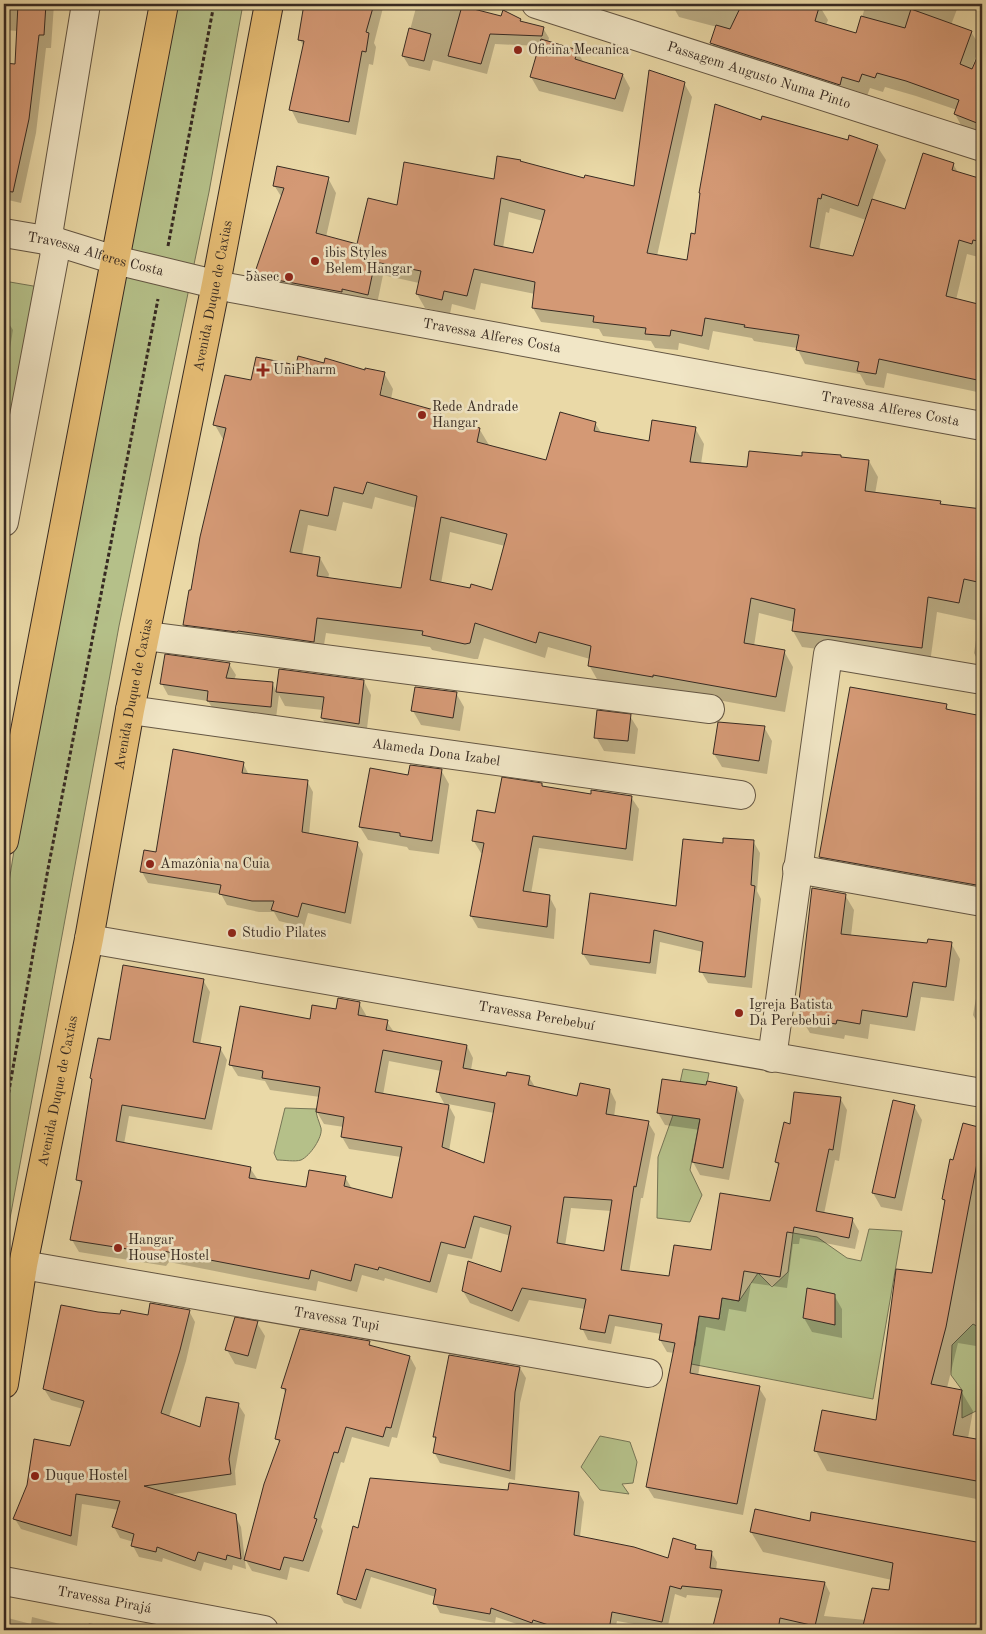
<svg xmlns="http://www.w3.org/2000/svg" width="986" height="1634" font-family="'Old Standard TT',serif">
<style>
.green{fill:#b5c089;stroke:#767556}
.shadow{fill:#0003;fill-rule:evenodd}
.building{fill:#d49975;stroke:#372a22;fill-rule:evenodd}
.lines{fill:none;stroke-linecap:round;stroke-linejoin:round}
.minor-casing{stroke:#645643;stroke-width:30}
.major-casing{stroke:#372a22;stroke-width:30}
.path{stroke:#372a22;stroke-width:3;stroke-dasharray:4 2.5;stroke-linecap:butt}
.minor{stroke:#f1e6c6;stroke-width:28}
.major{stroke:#e5bc74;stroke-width:28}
.poi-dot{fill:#8f2418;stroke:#f1e6c6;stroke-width:2}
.labels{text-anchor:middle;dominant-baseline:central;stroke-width:5;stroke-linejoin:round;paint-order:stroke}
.poi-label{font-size:14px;fill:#372a22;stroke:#f1e6c6;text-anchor:start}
.street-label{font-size:14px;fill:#372a22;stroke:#f1e6c6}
</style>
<rect width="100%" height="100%" fill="#ead9a7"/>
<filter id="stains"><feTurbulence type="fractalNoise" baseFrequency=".004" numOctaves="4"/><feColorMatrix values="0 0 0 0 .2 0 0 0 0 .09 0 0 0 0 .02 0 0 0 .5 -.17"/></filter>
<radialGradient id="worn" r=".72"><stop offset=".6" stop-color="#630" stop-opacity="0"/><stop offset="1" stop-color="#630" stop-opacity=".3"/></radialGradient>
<path class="green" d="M178 4H243L209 192 119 626 4 1251V913L17 832Z
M4 281 39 287 4 519Z
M683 1069 709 1073 690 1170 702 1195 690 1222 657 1218 658 1157 673 1115Z
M285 1108 316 1109C316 1116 319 1121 321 1128 323 1137 310 1156 301 1160 295 1162 284 1160 277 1160L274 1153Z
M869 1229 902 1231 873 1399 681 1362 695 1346 699 1316 719 1319 722 1298 739 1301 758 1273 772 1287 788 1272 793 1233 817 1237 847 1258 861 1261Z
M973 1324 982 1329V1408L962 1418V1390L951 1375 952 1345Z
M600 1436 630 1442 637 1462 633 1483 622 1484 629 1494 600 1490 581 1467Z"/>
<path class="shadow" d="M4 4H54L51 48H46L36 133 21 203 4 199V64L16 65 18 31 4 30Z
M301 4H384L374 43 376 47 373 65 369 64 356 135 298 123 291 109 304 47 300 40 305 6Z
M417 4H449L501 17 520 20 522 23 543 28 549 38 548 42 577 51 584 63 623 75 630 88 623 112 539 91 531 77 540 46 495 44 487 74 433 60 430 71 409 66 403 56Z
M654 4H813L819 5 828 20 826 25 857 34 866 4H959L951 25 971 32 980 46 971 70 982 74V135L963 129 955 114 957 110 916 96 885 87 883 92 870 88 867 96 720 58 712 43 717 27 679 17 675 10Z
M684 83 692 97 657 256 688 262 696 235 762 122 849 142 877 146 886 160 872 200 906 211 953 164 959 174 982 180V258L967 254 956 300 982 306V393L887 373 884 388 866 385 860 374 805 364 797 348 754 341 752 338 713 331 709 350 679 343 678 350 655 348 651 341 603 336 599 329 541 322 533 308 535 294 481 283 475 310 452 304 450 314 425 308 417 294 419 283 383 275 376 309 264 289 256 275 282 198 274 185 328 178 336 193 326 237 358 245 398 206 495 180 585 179 635 187ZM830 208 866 220 854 258 819 251 826 212 829 213ZM509 212 543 221 534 254 503 248Z
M4 316 13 330 6 372 4 371Z
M297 366 384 373 393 389 391 399 441 413 446 422 480 430 489 445 547 462 595 423 602 434 650 442 695 428 704 444 701 464 749 468 803 457 841 458 869 461 878 477 875 494 940 502 942 505 982 511V507V668L974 653 979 621 937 612 930 663 802 647 793 631 794 622 759 613 754 646 784 651 793 667 785 712 661 690 598 681 589 665 590 659 548 647 545 658 484 638 478 659H474L432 650 430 647 326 633 322 657 194 641 185 625 224 441 215 425 252 382ZM381 385H383L379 401ZM375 497 416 508 402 589 328 579 329 574 320 558 302 555 308 525 336 531 343 502 372 509ZM450 532 505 546 493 591 441 584Z
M229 664 236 675 234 680 272 683 277 692 364 681 371 695 366 737 330 732 322 718 323 710 285 706 279 695 276 718 215 712 208 701 168 695 162 684Z
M456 693 464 707 460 731 421 725 413 711Z
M946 705 949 711 982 717V909L836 883 820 857Z
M630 716 638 729 635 754 604 751 596 737Z
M764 727 772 741 767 774 722 767 714 754Z
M243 763 249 775 307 781 313 792 309 835 357 843 363 854 351 924 308 913 304 927 279 921 274 912H259L227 905 221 894 148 883 142 872 157 853Z
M441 770 449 784 439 854 409 850 407 847 368 840 360 827 409 777Z
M542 784 544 788 592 795 631 797 639 809 633 861 539 848 531 894 549 896 556 909 554 939 478 928 471 916 483 853H481L473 840 496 815Z
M753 841 760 853 757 891 761 899 752 988 708 983 701 971 703 952 660 942 656 974 590 965 583 954 677 907 724 845Z
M845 895 854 910 851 936 929 945 951 943 960 959 954 1001 921 997 915 1031 870 1024 868 1039 845 1035 844 1039 810 1033 801 1018 803 1005 801 1001Z
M203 980 210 992 200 1045 220 1048 227 1060 212 1130 129 1116 124 1144 250 1168 258 1180 307 1189 345 1177 352 1189 393 1199 401 1157 349 1149 342 1137 344 1127 324 1124 317 1112 320 1097 270 1090 265 1081 238 1076 231 1065 311 1020 359 1003 366 1015V1018L387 1022 394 1032 467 1046 473 1058 471 1070 507 1077H529L535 1087 578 1098 610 1090 616 1102 614 1117 648 1122 655 1134 643 1198H641L629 1273 670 1278 712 1252 771 1202 779 1167 776 1162 792 1125 840 1098 847 1110 839 1161 835 1160 824 1214 852 1219 859 1231 855 1249 800 1238 799 1244H793L787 1288 751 1283 746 1312 729 1309 725 1331 706 1327 698 1376 759 1388 766 1399 743 1515 654 1498 647 1487 674 1353 667 1352 660 1340 661 1334 615 1326 611 1344 588 1340 582 1328 585 1309 529 1300 519 1322 470 1303 463 1291 502 1274 511 1236 480 1227 472 1259 448 1254 437 1293 385 1278 384 1281 362 1275 357 1292 318 1281 316 1291 169 1262 166 1266 79 1252 72 1240 82 1187 78 1179 93 1081 91 1078 111 1042ZM389 1061 441 1071 438 1092 445 1105 383 1095ZM448 1104 494 1113 485 1164 449 1151 455 1117ZM571 1208 611 1211 605 1253 565 1246Z
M978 987H982V1028L980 1027 973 1015Z
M707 1086 737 1088 744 1100 729 1180 700 1175 693 1162 700 1130 665 1125 658 1113Z
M914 1106 922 1120 902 1211 881 1207 873 1193Z
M964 1125 982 1129V1347L958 1343 947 1388 961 1391 973 1411 968 1438 982 1441V1500L827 1471 816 1451 877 1422 933 1275 945 1204 943 1199Z
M834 1295 842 1309V1338L812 1332 804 1318Z
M189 1311 195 1322 186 1361 169 1417 201 1429 238 1404 245 1415 235 1471 236 1485 167 1495 235 1516 241 1527 246 1569 233 1565 232 1570 204 1562 201 1571 163 1558 162 1562 139 1557 133 1546 134 1542 120 1538 114 1527 119 1510 82 1504 77 1546 21 1529 15 1519 71 1447 83 1409 51 1400 44 1389 98 1314 149 1317Z
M257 1323 265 1336 256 1369 235 1364 227 1350Z
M369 1342 372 1347 410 1357 416 1368 397 1438 392 1437 389 1447 352 1437 344 1463 341 1462 321 1527 323 1531 309 1572 290 1567 287 1580 252 1571 245 1559 280 1444 277 1439 286 1394 283 1388Z
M520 1368 526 1378 520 1403 515 1480 440 1463 434 1452 436 1440 434 1436Z
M509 1492 579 1493 584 1502 580 1537 669 1560 695 1546 698 1551 711 1552 717 1562 716 1570 825 1583 830 1593 824 1616 866 1620 890 1591 892 1580 763 1552 751 1532 811 1522 812 1514 982 1544V1600L927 1590 926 1596 982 1615V1630H801L785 1627V1630H713L721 1598 687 1595 686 1598 675 1594 667 1630 617 1621 615 1630H534L496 1617 495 1623 440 1613 435 1603 436 1597 371 1577 361 1609 344 1603 339 1594 359 1529Z
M4 1617 31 1624 32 1617 60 1624 63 1630H4Z
M89 1623 119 1630H86Z"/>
<path class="building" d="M18 4H46L44 35H39L29 119 13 192 4 191V63L15 64Z
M304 4H374L366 32 369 33 366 52 362 51 349 122 289 110 304 41 298 40Z
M742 4H820L815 21 856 33 861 16 905 28 911 9 972 31 960 64 972 69 982 46V125L954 114 959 100 906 81 877 73 875 78 862 74 859 82 842 77 840 85 710 43 716 25 730 29Z
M462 6 501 16 503 10 521 19 520 21 544 27 542 36 490 34 481 64 448 56Z
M409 28 431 34 424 61 402 56Z
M541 39 578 50 575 59 623 74 615 99 530 77Z
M649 70 685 82 647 253 687 260 691 233 695 234 700 193H699L715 104 761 120 762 116 848 140 849 135 878 145 858 206 822 194 821 199 818 198 810 247 853 256 872 199 905 209 923 153 954 163 952 170 982 179V242L973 240 972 244 959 240 946 296 982 305V381L879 359 876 374 857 371 859 362 796 350 799 335 744 327 745 325 705 318 702 336 671 330 670 336 645 334 646 328 593 322 594 316 532 308 535 282 474 269 467 296 444 291 442 300 416 294 421 271 375 262 368 295 342 289V292L271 279 254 275 284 188 273 186 277 166 329 177 316 233 357 244 368 198 397 205 404 162 494 179 497 156 521 160 520 161 584 178 585 175 634 186ZM501 198 545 210 533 253 494 245Z
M298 356 324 363 325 358 365 370V368L385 372 380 395 441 412 439 419 480 428 477 442 546 460 560 412 596 422 594 431 649 441 652 420 696 427 690 462 747 467 749 451 802 456V452L841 455V457L869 460 865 491 941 501 940 504 982 509V583L964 579 959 603 928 597 922 648 792 631 795 609 751 598 744 643 785 650 776 697 653 675V677L588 666 591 646 539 632 536 643 475 623 470 643 465 644 422 635 423 631 317 618 314 642 238 631 237 632 183 625 189 590H191L200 537 226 428 213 425 225 375 251 380 256 357 296 365ZM367 482 417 496 401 588 317 576 320 557 290 552 300 510 328 516 334 487 363 494ZM441 517 507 534 492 590 471 584 470 588 430 580Z
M165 654 230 663 226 678 273 682 271 707 207 701 208 691 160 684Z
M279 669 364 680 359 724 321 718 324 697 276 692Z
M415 687 457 692 453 718 411 711Z
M850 687 947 704 946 709 982 716V886L819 857Z
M597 710 631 714 628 741 594 738Z
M718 722 765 726 759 761 713 754Z
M173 749 244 762 242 773 308 780 302 832 358 842 345 913 302 903 298 917 271 910 274 901H252L219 894 221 885 140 872 144 850 156 852Z
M410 765 442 769 432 841 400 836V833L359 827 370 768 408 775Z
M502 777 542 783V786L591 794V790L632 796 626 849 533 836 523 891 550 895 547 927 470 916 484 843 472 841 477 810 495 813Z
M723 838 754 840 751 885 755 886 745 977 699 972 703 942 654 930 650 963 582 954 590 893 676 906 683 839 723 843Z
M812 888 846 894 841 934 927 943 928 939 952 942 946 987 913 982 907 1017 862 1010 860 1024 837 1020 836 1024 800 1018 802 1002 799 1001Z
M123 965 204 979 193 1042 221 1047 205 1119 122 1105 116 1141 251 1167 249 1178 306 1187 309 1170 346 1176 344 1186 392 1198 402 1147 341 1137 344 1117 316 1112 320 1087 262 1078 263 1071 229 1065 240 1006 310 1019 312 1005 336 1009 338 998 360 1002 358 1015 388 1020 386 1030 467 1045 463 1068 506 1076 507 1072 530 1076 528 1085 577 1096 580 1083 610 1089 606 1114 649 1121 636 1187 634 1186 621 1270 669 1276 674 1245 711 1250 720 1193 770 1201 779 1163 775 1162 784 1122 790 1124 794 1092 841 1097 833 1150 829 1149 816 1211 853 1218 849 1238 794 1227 793 1233 787 1232 780 1277 744 1271 739 1301 722 1298 719 1319 699 1316 690 1373 760 1386 737 1504 646 1487 675 1343 659 1340 662 1324 609 1315 605 1333 580 1329 586 1299 522 1288 512 1311 462 1291 468 1261 501 1272 511 1226 474 1216 465 1248 441 1242 430 1282 379 1267 378 1270 355 1264 351 1281 311 1270 309 1279 163 1251 160 1254 70 1240 82 1181 76 1180 92 1079 90 1078 98 1038 110 1040ZM383 1050 442 1061 436 1092 495 1103 484 1163 442 1147 449 1105 375 1092ZM564 1197 612 1200 604 1251 557 1243Z
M662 1079 706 1085 707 1081 737 1087 723 1168 692 1162 700 1119 657 1113Z
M893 1100 915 1105 895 1198 872 1193Z
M963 1123 982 1128V1159L978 1158 946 1327 931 1384 962 1390 953 1435 982 1440V1482L814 1451 822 1410 876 1420 896 1269 932 1273 945 1200 942 1199 950 1159 953 1160Z
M807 1288 835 1294V1325L803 1318Z
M150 1303 190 1310 180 1350 161 1413 200 1427 206 1397 239 1403 229 1459 231 1474 144 1486 236 1514 241 1559 227 1555 226 1560 198 1552 195 1561 157 1547 156 1552 131 1546 134 1534 112 1527 120 1501 76 1494 71 1536 13 1519 27 1485 34 1439 70 1446 84 1401 43 1389 61 1305 98 1312 120 1314 121 1310 148 1315Z
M235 1317 258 1321 248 1356 225 1350Z
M300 1329 370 1341 369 1345 410 1356 391 1428 386 1427 383 1437 346 1427 338 1453 334 1452 314 1518 317 1519 303 1561 284 1557 280 1570 244 1560 264 1484 280 1440 275 1439 286 1389 281 1388Z
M449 1355 520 1367 515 1392 510 1471 433 1453 436 1437H433Z
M370 1478 508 1490 509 1483 579 1492 574 1535 634 1547 668 1558 673 1538 696 1545 695 1549 712 1551 710 1568 825 1582 815 1626 780 1618 778 1630H712L722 1590 682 1586 681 1589 670 1586 662 1622 612 1612 609 1630H564L533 1620 532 1623 491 1608 490 1614 433 1604 436 1589 366 1569 356 1600 337 1594 353 1526 358 1528Z
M755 1509 810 1521 811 1512 982 1543V1630H862L872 1588 889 1590 893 1563 750 1532Z"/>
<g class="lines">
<defs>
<g id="minor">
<path id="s1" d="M536 4 982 147"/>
<path id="s2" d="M4 233 57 242 115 260 231 288 982 426"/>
<path d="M47 241 86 4"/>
<path d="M4 522 57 242"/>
<path d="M146 636 710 709"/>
<path id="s3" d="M130 710 741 795"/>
<path d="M797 869 982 902"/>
<path id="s4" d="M89 939 982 1093"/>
<path d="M772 1058 828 654 982 680"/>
<path id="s5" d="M23 1265 648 1373"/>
<path id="s6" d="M4 1581 264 1630"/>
</g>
<g id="major">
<path d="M4 841 164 4"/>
<path id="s7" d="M4 1384 23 1265 89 939 130 710 216 284 269 4"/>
</g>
</defs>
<use href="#minor" class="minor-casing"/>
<use href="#major" class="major-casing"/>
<path class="path" d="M168 246 214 4
M4 1119 48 869 158 299"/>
<use href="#minor" class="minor"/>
<use href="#major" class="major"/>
</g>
<g class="poi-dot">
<circle cx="518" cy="50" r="5"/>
<circle cx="315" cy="261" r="5"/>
<circle cx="289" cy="277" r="5"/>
<path d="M260.5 362.5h5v5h5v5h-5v5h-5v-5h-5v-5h5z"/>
<circle cx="422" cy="415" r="5"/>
<circle cx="150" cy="864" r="5"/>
<circle cx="232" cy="933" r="5"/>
<circle cx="739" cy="1013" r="5"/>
<circle cx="118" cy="1248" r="5"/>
<circle cx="35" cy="1476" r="5"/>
</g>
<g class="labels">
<g class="poi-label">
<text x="528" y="50">Oficina Mecanica</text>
<text x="325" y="253">ibis Styles<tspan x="325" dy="16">Belem Hangar</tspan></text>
<text x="279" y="277" text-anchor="end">5àsec</text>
<text x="273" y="370">UniPharm</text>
<text x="432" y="407">Rede Andrade<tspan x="432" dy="16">Hangar</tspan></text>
<text x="160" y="864">Amazônia na Cuia</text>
<text x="242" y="933">Studio Pilates</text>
<text x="749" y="1005">Igreja Batista<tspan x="749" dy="16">Da Perebebui</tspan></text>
<text x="128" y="1240">Hangar<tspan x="128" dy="16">House Hostel</tspan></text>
<text x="45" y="1476">Duque Hostel</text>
</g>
<g class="street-label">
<text stroke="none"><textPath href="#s1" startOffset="234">Passagem Augusto Numa Pinto</textPath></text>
<text stroke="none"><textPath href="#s2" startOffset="94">Travessa Alferes Costa</textPath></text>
<text stroke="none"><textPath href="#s7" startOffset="1108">Avenida Duque de Caxias</textPath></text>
<text stroke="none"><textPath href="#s2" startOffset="499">Travessa Alferes Costa</textPath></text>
<text stroke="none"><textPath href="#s2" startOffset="904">Travessa Alferes Costa</textPath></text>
<text stroke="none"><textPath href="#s7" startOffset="702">Avenida Duque de Caxias</textPath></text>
<text stroke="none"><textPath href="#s3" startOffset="309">Alameda Dona Izabel</textPath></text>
<text stroke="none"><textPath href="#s4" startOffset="454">Travessa Perebebuí</textPath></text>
<text stroke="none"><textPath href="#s7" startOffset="298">Avenida Duque de Caxias</textPath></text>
<text stroke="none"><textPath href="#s5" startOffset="318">Travessa Tupi</textPath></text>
<text stroke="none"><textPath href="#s6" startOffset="102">Travessa Pirajá</textPath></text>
</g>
</g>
<rect width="986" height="1634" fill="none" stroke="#ead9a7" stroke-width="20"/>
<rect x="5" y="5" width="976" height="1624" fill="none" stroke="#372a22" stroke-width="2.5"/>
<rect x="10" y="10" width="966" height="1614" fill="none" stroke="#372a22"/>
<rect width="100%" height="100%" filter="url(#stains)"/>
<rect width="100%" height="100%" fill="url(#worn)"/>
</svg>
